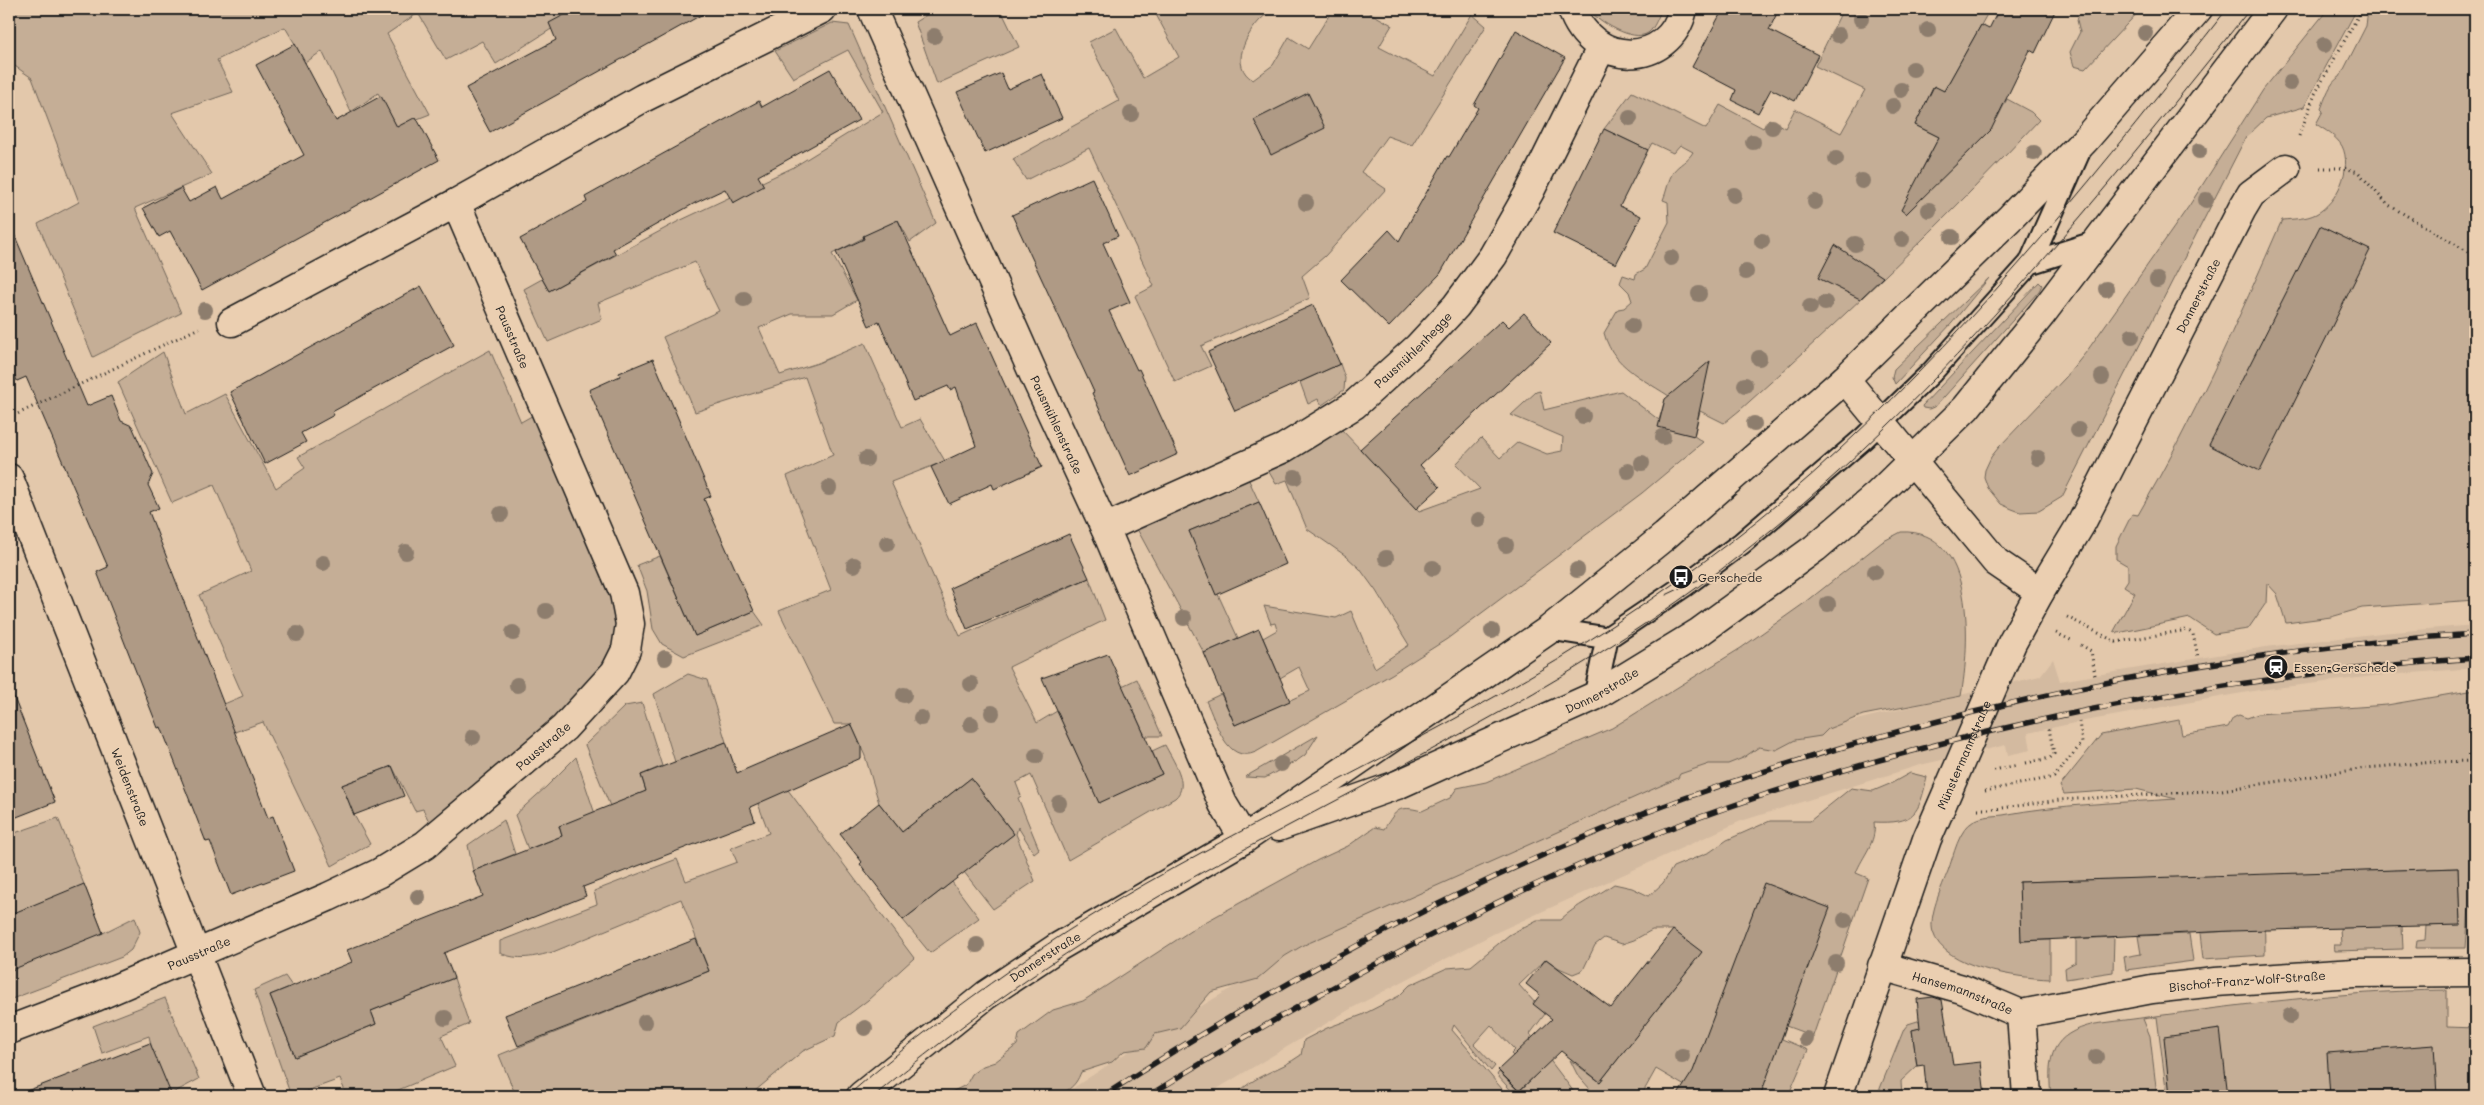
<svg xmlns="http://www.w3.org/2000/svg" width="2484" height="1105" font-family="Mali,sans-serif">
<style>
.built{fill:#d3baa0}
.green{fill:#c5ae96;stroke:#706559}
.building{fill:#af9a85;stroke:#1c1c1c}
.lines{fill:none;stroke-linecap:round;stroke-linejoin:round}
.service-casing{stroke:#1c1c1c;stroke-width:25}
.minor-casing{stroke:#1c1c1c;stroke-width:31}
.secondary-casing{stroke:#1c1c1c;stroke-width:31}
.path{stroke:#1c1c1c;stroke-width:3;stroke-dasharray:1 4;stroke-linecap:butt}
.service{stroke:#ebcfb1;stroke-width:21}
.minor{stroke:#ebcfb1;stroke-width:28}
.secondary{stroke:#ebcfb1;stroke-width:28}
.tram{stroke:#1c1c1c;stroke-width:1}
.rail-casing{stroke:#1c1c1c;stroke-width:5.5}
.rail{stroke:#ebcfb1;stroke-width:4;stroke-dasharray:11;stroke-linecap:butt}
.tree{fill:#8d7d6d}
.labels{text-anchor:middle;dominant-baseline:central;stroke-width:4;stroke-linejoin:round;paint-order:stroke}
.street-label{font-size:12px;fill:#1c1c1c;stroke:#ebcfb1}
.poi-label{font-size:12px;fill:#1c1c1c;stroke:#ebcfb1;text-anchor:start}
</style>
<rect width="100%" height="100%" fill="#e3c8ab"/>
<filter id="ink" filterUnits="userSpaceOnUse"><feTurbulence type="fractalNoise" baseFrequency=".02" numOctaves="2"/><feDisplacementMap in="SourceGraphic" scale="10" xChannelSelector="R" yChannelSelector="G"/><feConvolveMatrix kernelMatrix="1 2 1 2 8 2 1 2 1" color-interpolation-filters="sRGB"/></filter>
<g filter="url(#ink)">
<path class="built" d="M2475 625V668L2374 676 2259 690 2079 722 2028 733 2031 750 2008 755 2006 745 1920 765 1741 821 1495 933 1352 1008 1205 1096H1061L1155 1034 1325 932 1658 781 1802 733 2040 676 2053 659 2060 681 2266 647 2381 633Z"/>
<path class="green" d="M9 9H583L496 64 482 41 446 60 418 13 387 34 430 114 397 127 378 93 351 112 322 51 302 65 295 44 285 27 217 60 233 92 172 113 212 174 135 208 181 313 93 357 38 224 79 202 32 78 9 62Z
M936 9H1009L1002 12 1019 47 937 84 915 22Z
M1153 9H1193L1195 11 1197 9H1278C1273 12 1265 14 1261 19 1246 34 1229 66 1253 80L1273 65 1289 37 1308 49 1333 9H1363L1392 25 1379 47 1435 76 1472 14 1486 26 1412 145 1387 136 1361 172 1386 189 1325 256 1302 276 1310 298 1201 346 1211 366 1175 382 1135 296 1154 286 1089 148 1026 180 1013 159 1119 101 1089 42 1116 28 1143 78 1179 57Z
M1588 9H1662C1658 16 1655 28 1648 33 1633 43 1598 21 1588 9Z
M1839 9H1990L1944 91 1934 87 1915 125 1939 137 1922 169 1941 179 1969 152 1989 115 1997 119 2007 99 2031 112 2039 120C1944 222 1843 318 1740 410L1724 423 1700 411 1694 436 1703 442 1642 493 1447 639 1392 674 1256 752C1226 765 1216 721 1206 701L1221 694 1235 725 1310 691 1299 667 1280 678 1263 638 1277 630 1275 623 1271 624 1264 606 1336 618 1351 611 1375 668 1409 645 1376 591 1360 569 1346 556 1307 529 1287 480 1276 484 1266 467 1247 476 1259 502 1189 531 1238 638 1204 653 1136 527 1341 429 1419 511 1480 489 1456 464 1481 438 1500 458 1518 442 1547 454 1562 451 1563 437 1511 415 1536 392 1540 391 1544 410 1621 391 1659 420 1664 403 1685 408C1658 384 1614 373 1604 333L1618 309 1624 308 1632 301 1629 292 1620 283 1623 275 1635 279 1636 274 1645 269 1669 222 1668 202 1663 200C1667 191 1668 180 1673 172 1679 164 1688 161 1693 152L1680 145 1673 153 1652 143 1648 150 1604 129 1632 92 1706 129 1720 105 1763 128 1769 119 1785 128 1795 109 1841 133 1865 90 1815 66 1842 11Z
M2081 9H2141L2085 69 2074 66 2070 52 2080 32 2077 20Z
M2328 9H2357L2304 107 2266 118 2246 137 2062 497 2039 511 2020 512 2012 509 2001 504 1988 488 1984 477 1985 470 1991 457 1999 447 2066 377 2087 351 2189 206 2263 90Z
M2368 9H2475V600L2362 608 2331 617 2286 623 2277 594 2267 583 2266 603 2248 629 2214 634 2190 618 2118 633 2114 631 2135 593 2124 586 2128 580V566L2116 559V546L2132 514 2138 515C2193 420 2238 321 2282 220 2293 219 2306 219 2316 214 2337 203 2353 168 2342 146 2336 136 2325 130 2316 124L2323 111 2321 109C2325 99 2330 81 2340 77L2366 26Z
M832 23 849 25 936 223 910 242 898 220 832 254 857 300 833 314H792L759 328 780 375 818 363 865 343 902 427 920 419 945 461 891 482 960 636 1089 578 1105 620 1009 667 1037 723 1057 711 1099 802 1162 774 1152 751 1165 745C1172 759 1191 785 1175 798L1068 860 1031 775 1016 783 1021 796 1018 798 1039 849 1034 853 1018 827 1016 834 1035 881 993 909 964 872 1014 834 971 778 902 832 879 803 865 756 851 724H834L779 611 831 590 787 476 833 455 805 377 695 412 663 337 719 311 695 262 598 303 602 319 548 342 524 289 542 279 549 291 677 222 792 168 883 112 848 50 793 78 775 51Z
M1989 278 1952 323 1895 384 1892 377 1894 369Z
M2039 282 2042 285 2039 291 1936 406 1929 409 1923 408 1922 406Z
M490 350 521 422 544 409 632 655 435 834 423 809 415 811 392 766 342 785 354 815 370 844 332 866 263 722 226 735 217 707 243 696 199 595 251 571 214 485 172 503 118 382 163 352 186 414 225 394 276 488 305 468 298 457Z
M1340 364 1345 378 1344 390 1322 405 1318 399 1308 404 1300 382Z
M1901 532C1977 528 1970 646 1961 696L1863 715 1828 729 1821 736 1795 740 1776 750 1759 747 1743 758 1728 764H1709L1680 774 1678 778 1302 946 1285 956 1258 979 1211 992 1180 1028 1155 1034 1146 1048 1124 1051 1112 1062 1081 1072C1075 1088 1066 1093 1050 1096H943L966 1085 972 1074 983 1066 995 1062 1017 1045 1019 1035 1053 1010 1083 1001 1198 926 1318 860 1348 846 1375 827 1384 829C1397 809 1398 805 1422 811L1450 798 1457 788 1486 782 1612 728 1741 648 1806 602 1882 542Z
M660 556 695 636 754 611 764 625 684 656 662 644 653 629 647 591 637 565Z
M688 674 707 680 726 742 675 762 654 694Z
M1137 679 1162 736H1145L1122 686Z
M2475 690V907H2469L2466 948H2416L2417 941 2425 940 2426 926 2460 924 2458 868 2264 875 2265 955 2203 959 2200 933 2231 931 2228 876 2020 882 2021 941 2050 940V979C2019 978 1943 968 1933 932 1928 917 1942 886 1948 871 1954 855 1958 830 1974 821 1981 816 1995 816 2003 815 2060 804 2118 803 2176 799L2136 789 2064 794 2060 786 2101 735 2179 720 2182 735 2228 727 2233 718 2239 715 2247 718 2258 714 2387 705Z
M642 703 662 766 641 775 646 791 610 806 585 745 625 706Z
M1318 735 1305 755 1298 760 1265 778 1245 777Z
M576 757 595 814 559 826 562 836 528 849 515 815 546 787Z
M1910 773 1927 777C1919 815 1914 824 1874 822 1877 843 1862 856 1856 873L1868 878 1813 1036 1786 1026 1782 1039 1808 1050 1788 1096H1702L1656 1069 1641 1096H1596L1577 1074 1570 1060 1600 1082 1701 952 1673 930H1652L1634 940 1622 944 1604 938 1595 945 1583 970 1573 974 1559 968 1546 959 1519 985 1545 1014 1530 1034 1577 1096H1516L1497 1075 1499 1072 1519 1092 1534 1077 1511 1054 1515 1050 1491 1025 1474 1044 1495 1066 1491 1071 1454 1025 1452 1030 1508 1096H1235C1253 1075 1279 1071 1301 1055L1304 1040 1327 1028 1362 1015 1399 996 1410 985 1447 968 1471 966 1509 935 1537 920H1560C1576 905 1596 897 1614 884L1632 888 1649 896 1663 883 1673 867 1710 852 1727 840 1770 821H1810L1851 788 1873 791 1892 783Z
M785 786 914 958 868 1000 839 1022 835 1036 803 1051 749 1096H516L499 1055 709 971 681 899 553 952C534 957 518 961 500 953V941L597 904 594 891 677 859 686 881 737 862 731 848 769 833 754 793Z
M58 818 103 933 135 917 140 932 131 950 122 957 9 1000V835Z
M504 820 515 854 473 871 468 845Z
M952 882 979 918 930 953 903 920Z
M2402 926 2403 949 2335 951 2334 945H2341L2340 928Z
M2189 934 2193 961 2126 970 2124 957 2141 954 2138 936Z
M2114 937 2113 972 2066 979 2065 968 2076 962V939Z
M285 976 292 986 270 995 295 1057 376 1024 371 1011 454 978 469 1024 441 1036 455 1066 384 1096H347L340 1079 301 1093 302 1096H291L254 990Z
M2447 990V1027L2475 1028V1096H2167L2157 1017 2143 1019 2150 1036 2157 1096H2051C2047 1056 2051 1034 2095 1024 2212 1009 2328 991 2447 990Z
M165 998 199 1079 171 1094 172 1096H162L149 1036 102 1053 93 1026Z
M1924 1019 1929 1027 1912 1030 1917 1066 1901 1081 1902 1096H1877L1904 1029 1908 1024Z"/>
<path class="building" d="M575 9H712L490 132 466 88 556 40 549 23Z
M1723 9H1779L1769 30 1818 55 1795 101 1771 89 1758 113 1732 100 1736 90 1692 67Z
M1999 9H2056L2035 53 2030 50 1991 130 1906 214 1901 210 1939 137 1915 125 1934 86 1944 91 1981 25 1989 29Z
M1516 30 1565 58 1440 274 1389 327 1341 280 1389 230 1399 241 1447 156 1449 157 1478 108 1474 105Z
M295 44 336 121 381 96 397 127 416 117 439 160 202 290 170 231 159 237 143 208 181 188 189 202 217 187 223 199 304 155 256 65Z
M830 69 859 120 758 176 764 186 733 203 725 189 695 203 613 249 616 254 549 291 520 239 587 202 585 197 726 119 759 101 762 107Z
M1001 73 1008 89 1042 74 1062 118 985 153 957 92Z
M1308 93 1325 128 1271 155 1254 120Z
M1604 129 1648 150 1620 206 1641 216 1616 264 1553 233Z
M1092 178 1118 236 1103 243 1130 302 1109 311 1137 370 1139 369 1178 454 1130 476 1092 393 1094 392 1012 215Z
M898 220 950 336 977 323 1042 467 994 489 992 484 949 504 931 467 976 446 956 387 950 390 948 386 913 401 879 321 869 326 836 252 864 239 863 236Z
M9 222 87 406 111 396 121 421 132 426 153 474 148 485 159 508 149 512 268 818 273 816 294 871 231 895 210 841 206 842 161 727 158 728 97 572 108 567 26 377 17 381 9 362Z
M2320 226 2370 250 2260 471 2209 445Z
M1835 245 1883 277 1860 299 1818 278Z
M421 286 454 345 332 412 334 415 301 433 306 442 265 464 230 392Z
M1313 305 1340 364 1235 411 1208 352Z
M1524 313 1551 343 1420 465 1440 487 1416 509 1360 449 1502 320 1509 327Z
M653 359 711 496 704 499 754 611 695 636 589 390 620 376 619 373Z
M1710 361 1694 436 1658 427 1665 399Z
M1259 502 1286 564 1216 595 1189 531Z
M1069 534 1089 578 967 629 950 588Z
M1259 629 1290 701 1235 725 1204 653Z
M1108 654 1162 774 1099 803 1042 678Z
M9 690H11L55 802 9 820Z
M851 724 861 746V758L750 807 755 821 583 887 586 896 444 953 454 978 371 1011 376 1024 295 1057 270 995 352 962 347 950 483 896 473 871 562 836 559 826 646 791 641 775 726 742 737 773Z
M392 766 404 796 354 815 342 785Z
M971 778 1014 834 903 920 860 864 862 862 840 834 879 803 902 832Z
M2458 868 2460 925 2231 931 2021 941 2019 882Z
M1764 883 1830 908 1760 1096H1677L1693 1071Z
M84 884 103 933 9 971V915Z
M1673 930 1702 952 1600 1082 1561 1051 1519 1091 1498 1070 1552 1019 1533 1004 1540 995 1526 984 1546 959 1611 1008Z
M696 939 709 971 518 1046 505 1015Z
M1933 997 1942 1000 1953 1065 1981 1062 1985 1096H1927L1924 1065 1917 1066 1912 1030 1920 1028 1917 999Z
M2220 1029 2228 1096H2170L2164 1037Z
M150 1043 172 1096H19V1094Z
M2434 1045 2437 1096H2330L2327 1053Z"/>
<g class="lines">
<defs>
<path id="service" d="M2030 263 2096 242
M1550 629 1607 638
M1595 696 1607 638 1684 586 1742 543 1864 438 1932 372 2030 263 2080 150"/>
<g id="minor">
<path id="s1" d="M872 9 1034 375 1105 528 1207 767 1223 804 1244 839"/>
<path d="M1572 9C1592 69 1670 68 1683 9"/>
<path d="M232 322 456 203 643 98 822 9"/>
<path id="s2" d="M9 478 252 1096"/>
<path id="s3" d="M1105 528 1284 448 1354 405 1417 348 1456 306 1493 256 1530 191 1601 48"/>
<path id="s4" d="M2040 592 2081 524 2242 209 2251 194 2286 168"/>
<path id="s5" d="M1882 966 1962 989 2021 1014"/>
<path id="s6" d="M2021 1014 2152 989 2215 982 2354 973 2475 972"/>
<path d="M2021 1014 2027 1096"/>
<path id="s7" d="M9 1030 96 997 328 897 379 873 425 845 564 728 615 672 626 650 630 624 624 593 456 203"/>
<path id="s8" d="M1838 1096 1927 839 2012 643 2040 592 1996 562 1845 379"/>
</g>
<g id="secondary">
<path id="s9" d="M1278 827 1397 785 1595 696 1698 633 1815 548 1876 496 1966 408 2041 315 2273 9"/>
<path id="s10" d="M861 1096 986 995 1058 947 1244 839 1550 629 1665 536 1845 379 2011 217 2085 140 2198 9"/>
</g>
</defs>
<use href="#service" class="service-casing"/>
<use href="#minor" class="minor-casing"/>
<use href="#secondary" class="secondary-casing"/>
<path class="path" d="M2299 136 2315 94 2362 9
M2320 168H2344L2358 172 2387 204 2475 256
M9 418 199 328
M2067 617 2116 642 2187 630 2193 634 2198 657
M2056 633 2073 641
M2081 645 2091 651 2095 675
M2026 763 2050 758 2054 754 2049 729
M1994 770 2018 765
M1985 791 2054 777 2082 743 2079 722
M1978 809H1995L2060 800 2222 790 2366 768 2434 762 2475 761"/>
<use href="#service" class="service"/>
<use href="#minor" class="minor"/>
<use href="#secondary" class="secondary"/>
<path class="tram" d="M1666 595 1702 578
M847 1096C939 1017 1039 945 1145 884 1299 796 1464 723 1613 625 1692 573 1769 515 1839 450 1983 317 2106 163 2227 9
M874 1096C963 1022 1058 955 1158 897 1323 803 1497 724 1655 617 1893 456 2072 231 2250 9"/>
<defs>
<path id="rail" d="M1103 1096C1285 978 1481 872 1685 798 1829 747 1975 708 2125 679 2241 657 2358 641 2475 634
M1148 1096C1338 978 1539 870 1752 799 1986 721 2230 676 2475 658"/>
</defs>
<use href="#rail" class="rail-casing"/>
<use href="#rail" class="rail"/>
</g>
<g class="tree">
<circle cx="1861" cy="19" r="8"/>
<circle cx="1928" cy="30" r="8"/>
<circle cx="2145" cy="33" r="8"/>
<circle cx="1838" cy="35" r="8"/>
<circle cx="934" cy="36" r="8"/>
<circle cx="2324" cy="45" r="8"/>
<circle cx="1913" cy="69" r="8"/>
<circle cx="2290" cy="83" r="8"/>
<circle cx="1901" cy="90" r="8"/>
<circle cx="1893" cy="106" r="8"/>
<circle cx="1131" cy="114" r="8"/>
<circle cx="1630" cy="118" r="8"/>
<circle cx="1772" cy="127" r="8"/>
<circle cx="1753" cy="142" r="8"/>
<circle cx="2199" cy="151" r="8"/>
<circle cx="2034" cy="153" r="8"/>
<circle cx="1836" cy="159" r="8"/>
<circle cx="1862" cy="181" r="8"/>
<circle cx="1734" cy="195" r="8"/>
<circle cx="2206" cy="200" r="8"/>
<circle cx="1815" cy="202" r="8"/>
<circle cx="1306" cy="203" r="8"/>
<circle cx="1929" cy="210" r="8"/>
<circle cx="1952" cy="237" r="8"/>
<circle cx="1902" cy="239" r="8"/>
<circle cx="1762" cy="241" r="8"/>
<circle cx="1855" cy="244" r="8"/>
<circle cx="1671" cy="258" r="8"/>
<circle cx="1746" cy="272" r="8"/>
<circle cx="2157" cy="280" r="8"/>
<circle cx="2106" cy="289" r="8"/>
<circle cx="1699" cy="294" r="8"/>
<circle cx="744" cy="299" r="8"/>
<circle cx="1825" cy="303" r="8"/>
<circle cx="1810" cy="307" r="8"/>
<circle cx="205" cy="310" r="8"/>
<circle cx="1632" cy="326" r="8"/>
<circle cx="2132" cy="336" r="8"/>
<circle cx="1759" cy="358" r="8"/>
<circle cx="2102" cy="377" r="8"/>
<circle cx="1745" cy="385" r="8"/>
<circle cx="1583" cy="416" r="8"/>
<circle cx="1754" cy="424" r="8"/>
<circle cx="2078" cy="430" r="8"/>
<circle cx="1663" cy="437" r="8"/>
<circle cx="2038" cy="458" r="8"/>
<circle cx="866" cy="459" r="8"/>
<circle cx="1642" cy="463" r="8"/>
<circle cx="1628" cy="471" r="8"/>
<circle cx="1295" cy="477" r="8"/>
<circle cx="829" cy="488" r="8"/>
<circle cx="501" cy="514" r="8"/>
<circle cx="1479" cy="520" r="8"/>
<circle cx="887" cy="543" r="8"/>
<circle cx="1506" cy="545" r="8"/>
<circle cx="406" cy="552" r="8"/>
<circle cx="1386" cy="558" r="8"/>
<circle cx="323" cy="563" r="8"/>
<circle cx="854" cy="565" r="8"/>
<circle cx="1433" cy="568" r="8"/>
<circle cx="1577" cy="570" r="8"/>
<circle cx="1875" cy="572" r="8"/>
<circle cx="1828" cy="604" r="8"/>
<circle cx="546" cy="611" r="8"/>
<circle cx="1184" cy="618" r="8"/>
<circle cx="1492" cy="631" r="8"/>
<circle cx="513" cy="633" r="8"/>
<circle cx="297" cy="634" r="8"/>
<circle cx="665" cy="658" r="8"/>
<circle cx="971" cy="684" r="8"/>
<circle cx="517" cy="685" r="8"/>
<circle cx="904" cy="695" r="8"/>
<circle cx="992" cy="713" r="8"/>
<circle cx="921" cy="718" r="8"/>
<circle cx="971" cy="724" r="8"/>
<circle cx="473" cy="737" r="8"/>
<circle cx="1036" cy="756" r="8"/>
<circle cx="1281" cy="764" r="8"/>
<circle cx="1059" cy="803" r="8"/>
<circle cx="418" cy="897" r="8"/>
<circle cx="1845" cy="920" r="8"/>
<circle cx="977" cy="945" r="8"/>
<circle cx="1836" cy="963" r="8"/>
<circle cx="2290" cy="1016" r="8"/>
<circle cx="445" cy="1018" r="8"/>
<circle cx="645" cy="1022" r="8"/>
<circle cx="865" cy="1028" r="8"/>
<circle cx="1806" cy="1039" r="8"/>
<circle cx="1682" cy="1056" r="8"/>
<circle cx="2096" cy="1057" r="8"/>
</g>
</g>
<defs>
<symbol id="bus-disc" viewBox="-11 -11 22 22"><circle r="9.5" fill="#1c1c1c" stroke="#ebcfb1"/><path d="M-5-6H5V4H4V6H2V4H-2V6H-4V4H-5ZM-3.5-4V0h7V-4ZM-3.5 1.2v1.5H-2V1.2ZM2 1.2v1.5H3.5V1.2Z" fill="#fff"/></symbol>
<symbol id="station-disc" viewBox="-11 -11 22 22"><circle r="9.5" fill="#1c1c1c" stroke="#ebcfb1"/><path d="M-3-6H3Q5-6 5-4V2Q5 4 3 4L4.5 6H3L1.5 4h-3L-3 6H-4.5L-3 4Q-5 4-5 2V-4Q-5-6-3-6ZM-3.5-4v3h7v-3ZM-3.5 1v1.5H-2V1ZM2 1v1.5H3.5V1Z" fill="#fff"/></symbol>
</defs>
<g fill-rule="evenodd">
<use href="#bus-disc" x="1667" y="563" width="28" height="28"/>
<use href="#station-disc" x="2262" y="653" width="28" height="28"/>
</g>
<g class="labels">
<g class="street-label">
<text stroke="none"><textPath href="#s4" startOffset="336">Donnerstraße</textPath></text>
<text transform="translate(513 337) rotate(67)">Pausstraße</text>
<text stroke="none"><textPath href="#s3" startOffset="359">Pausmühlenhegge</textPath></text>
<text stroke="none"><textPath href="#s1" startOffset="455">Pausmühlenstraße</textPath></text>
<text stroke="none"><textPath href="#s9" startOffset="352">Donnerstraße</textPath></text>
<text stroke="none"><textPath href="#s7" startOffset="610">Pausstraße</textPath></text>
<text stroke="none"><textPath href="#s8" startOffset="364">Münstermannstraße</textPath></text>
<text stroke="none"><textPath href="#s2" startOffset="332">Weidenstraße</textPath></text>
<text stroke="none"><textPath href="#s7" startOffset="205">Pausstraße</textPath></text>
<text stroke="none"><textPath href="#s10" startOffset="231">Donnerstraße</textPath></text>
<text stroke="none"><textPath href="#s6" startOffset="229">Bischof-Franz-Wolf-Straße</textPath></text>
<text stroke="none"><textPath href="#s5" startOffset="85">Hansemannstraße</textPath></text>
</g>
<g class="poi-label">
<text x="1698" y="577">Gerschede</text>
<text x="2294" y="667">Essen-Gerschede</text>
</g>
</g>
<rect width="2484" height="1105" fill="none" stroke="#ebcfb1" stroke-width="30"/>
<rect x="15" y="15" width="2454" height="1075" fill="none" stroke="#1c1c1c" stroke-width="2" filter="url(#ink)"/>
</svg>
